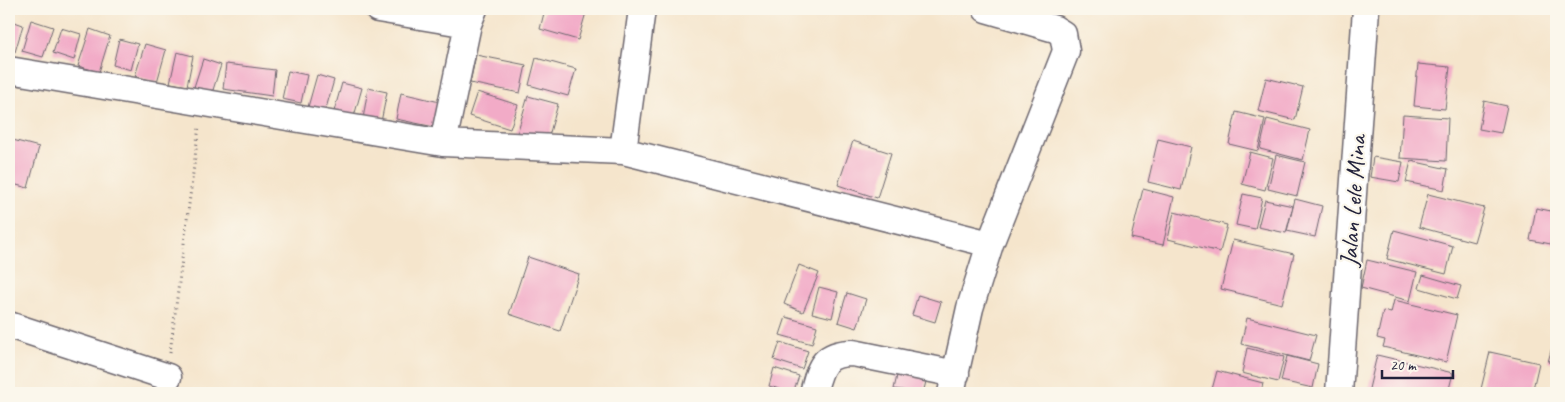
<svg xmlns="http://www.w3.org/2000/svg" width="1565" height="402" font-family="Caveat,sans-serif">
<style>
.building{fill:#f2abc7}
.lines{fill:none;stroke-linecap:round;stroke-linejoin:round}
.street-casing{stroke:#6c666e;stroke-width:29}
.path{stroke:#6c666e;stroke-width:3;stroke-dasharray:1 4;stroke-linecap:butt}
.street{stroke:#fff;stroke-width:26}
.labels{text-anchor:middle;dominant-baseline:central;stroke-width:4.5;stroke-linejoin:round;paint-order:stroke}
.street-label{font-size:25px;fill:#22223b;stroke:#fbf7ec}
</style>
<rect width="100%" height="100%" fill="#fbf7ec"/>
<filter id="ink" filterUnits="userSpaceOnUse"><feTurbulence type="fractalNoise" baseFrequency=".02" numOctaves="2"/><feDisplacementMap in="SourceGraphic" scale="10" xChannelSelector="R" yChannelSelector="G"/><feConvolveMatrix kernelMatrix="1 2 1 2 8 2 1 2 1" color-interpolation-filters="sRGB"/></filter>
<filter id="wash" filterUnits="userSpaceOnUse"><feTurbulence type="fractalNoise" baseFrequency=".0096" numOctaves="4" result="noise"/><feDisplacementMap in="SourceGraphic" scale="20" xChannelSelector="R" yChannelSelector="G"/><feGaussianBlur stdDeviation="1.12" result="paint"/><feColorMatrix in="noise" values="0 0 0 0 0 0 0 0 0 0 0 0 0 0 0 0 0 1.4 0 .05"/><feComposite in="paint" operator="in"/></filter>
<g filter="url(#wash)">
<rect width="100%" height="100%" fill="#f5e5cc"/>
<g id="blocks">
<path class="building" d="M545 9H587L578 40 540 29Z
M9 20 23 25 15 52 9 50Z
M31 20 53 27 43 57 22 51Z
M61 28 81 34 74 60 53 53Z
M90 29 110 36 99 72 78 66Z
M119 39 138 44 131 70 113 65Z
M145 44 166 50 157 82 135 76Z
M177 52 193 56 187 86 170 83Z
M476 55 526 65 520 93 470 83Z
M536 58 576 69 568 96 529 85Z
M203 59 221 65 212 93 194 87Z
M226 64 275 70 272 96 223 89Z
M1418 64 1450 67 1445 109 1414 106Z
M288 71 307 75 301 103 282 99Z
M317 75 334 80 325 112 308 107Z
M1266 78 1303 87 1295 120 1258 111Z
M342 83 362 88 353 120 333 115Z
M368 88 387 92 381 122 363 119Z
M477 92 518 105 510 129 469 116Z
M401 93 444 103 439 128 396 119Z
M528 96 558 104 547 143 517 134Z
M1484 101 1507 106 1501 133 1479 129Z
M1236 112 1265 119 1258 151 1229 144Z
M1403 115 1448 118 1446 161 1400 158Z
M1267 119 1310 130 1303 160 1260 149Z
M9 139 39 147 28 188 9 183Z
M1158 139 1191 147 1181 190 1148 182Z
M853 141 891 153 877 198 838 185Z
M1250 152 1273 158 1265 190 1242 184Z
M1276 155 1305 162 1297 196 1268 189Z
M1373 157 1403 162 1399 182 1370 177Z
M1411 161 1448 169 1444 190 1406 182Z
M1143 189 1174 197 1163 245 1131 238Z
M1243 194 1262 198 1255 229 1236 225Z
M1428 194 1484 208 1474 242 1419 227Z
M1295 199 1322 206 1315 237 1287 231Z
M1265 200 1293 206 1286 233 1258 227Z
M1536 208 1556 212V245L1530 240Z
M1174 212 1227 225 1220 252 1168 239Z
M1394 230 1453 246 1446 274 1387 259Z
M1233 240 1294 254 1282 304 1221 289Z
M528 257 579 274 560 331 509 314Z
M1367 260 1417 272 1410 301 1361 288Z
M799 265 819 273 803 312 784 304Z
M1423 275 1461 286 1457 299 1419 288Z
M819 287 838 292 832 318 812 313Z
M847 293 866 299 857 328 838 322Z
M918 295 941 302 935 322 912 315Z
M1394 300 1457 315 1446 362 1383 347 1385 340 1377 338 1383 311 1391 313Z
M786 317 817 326 812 344 780 335Z
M1247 318 1316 335 1309 361 1241 344Z
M1556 332V364L1548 362Z
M780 342 808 351 802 369 774 360Z
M1247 348 1284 357 1278 382 1242 373Z
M1490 352 1539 363 1532 393H1480Z
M1377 355 1453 373 1448 393H1368Z
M1287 356 1318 364 1313 388 1281 381Z
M774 368 799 376 793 393 769 386Z
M898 371 927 378 923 393 894 389Z
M1217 371 1263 383 1261 393H1211Z"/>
</g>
</g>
<g filter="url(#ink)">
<use href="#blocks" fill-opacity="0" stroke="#6c666e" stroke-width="1"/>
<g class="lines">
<defs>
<path id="street" d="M378 9 468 24
M986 9 1055 29 1063 34 1066 51 990 244
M9 70 443 143 623 151 990 244 970 308 951 393
M443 143 468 24 474 9
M623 151 642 9
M9 325 168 377
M813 393C820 368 822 353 853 353L956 374
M1339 393 1366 9"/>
</defs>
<use href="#street" class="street-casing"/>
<path class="path" d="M170 353 199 126"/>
<use href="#street" class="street"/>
</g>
</g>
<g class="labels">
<g class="street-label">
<text transform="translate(1353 201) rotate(-86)">Jalan Lele Mina</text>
</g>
</g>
<rect width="1565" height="402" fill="none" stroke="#fbf7ec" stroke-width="30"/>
<path d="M1382 370v8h71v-8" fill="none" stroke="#22223b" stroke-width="2.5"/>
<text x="1390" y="370" font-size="15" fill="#22223b" stroke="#fbf7ec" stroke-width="4" paint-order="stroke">20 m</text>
</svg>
